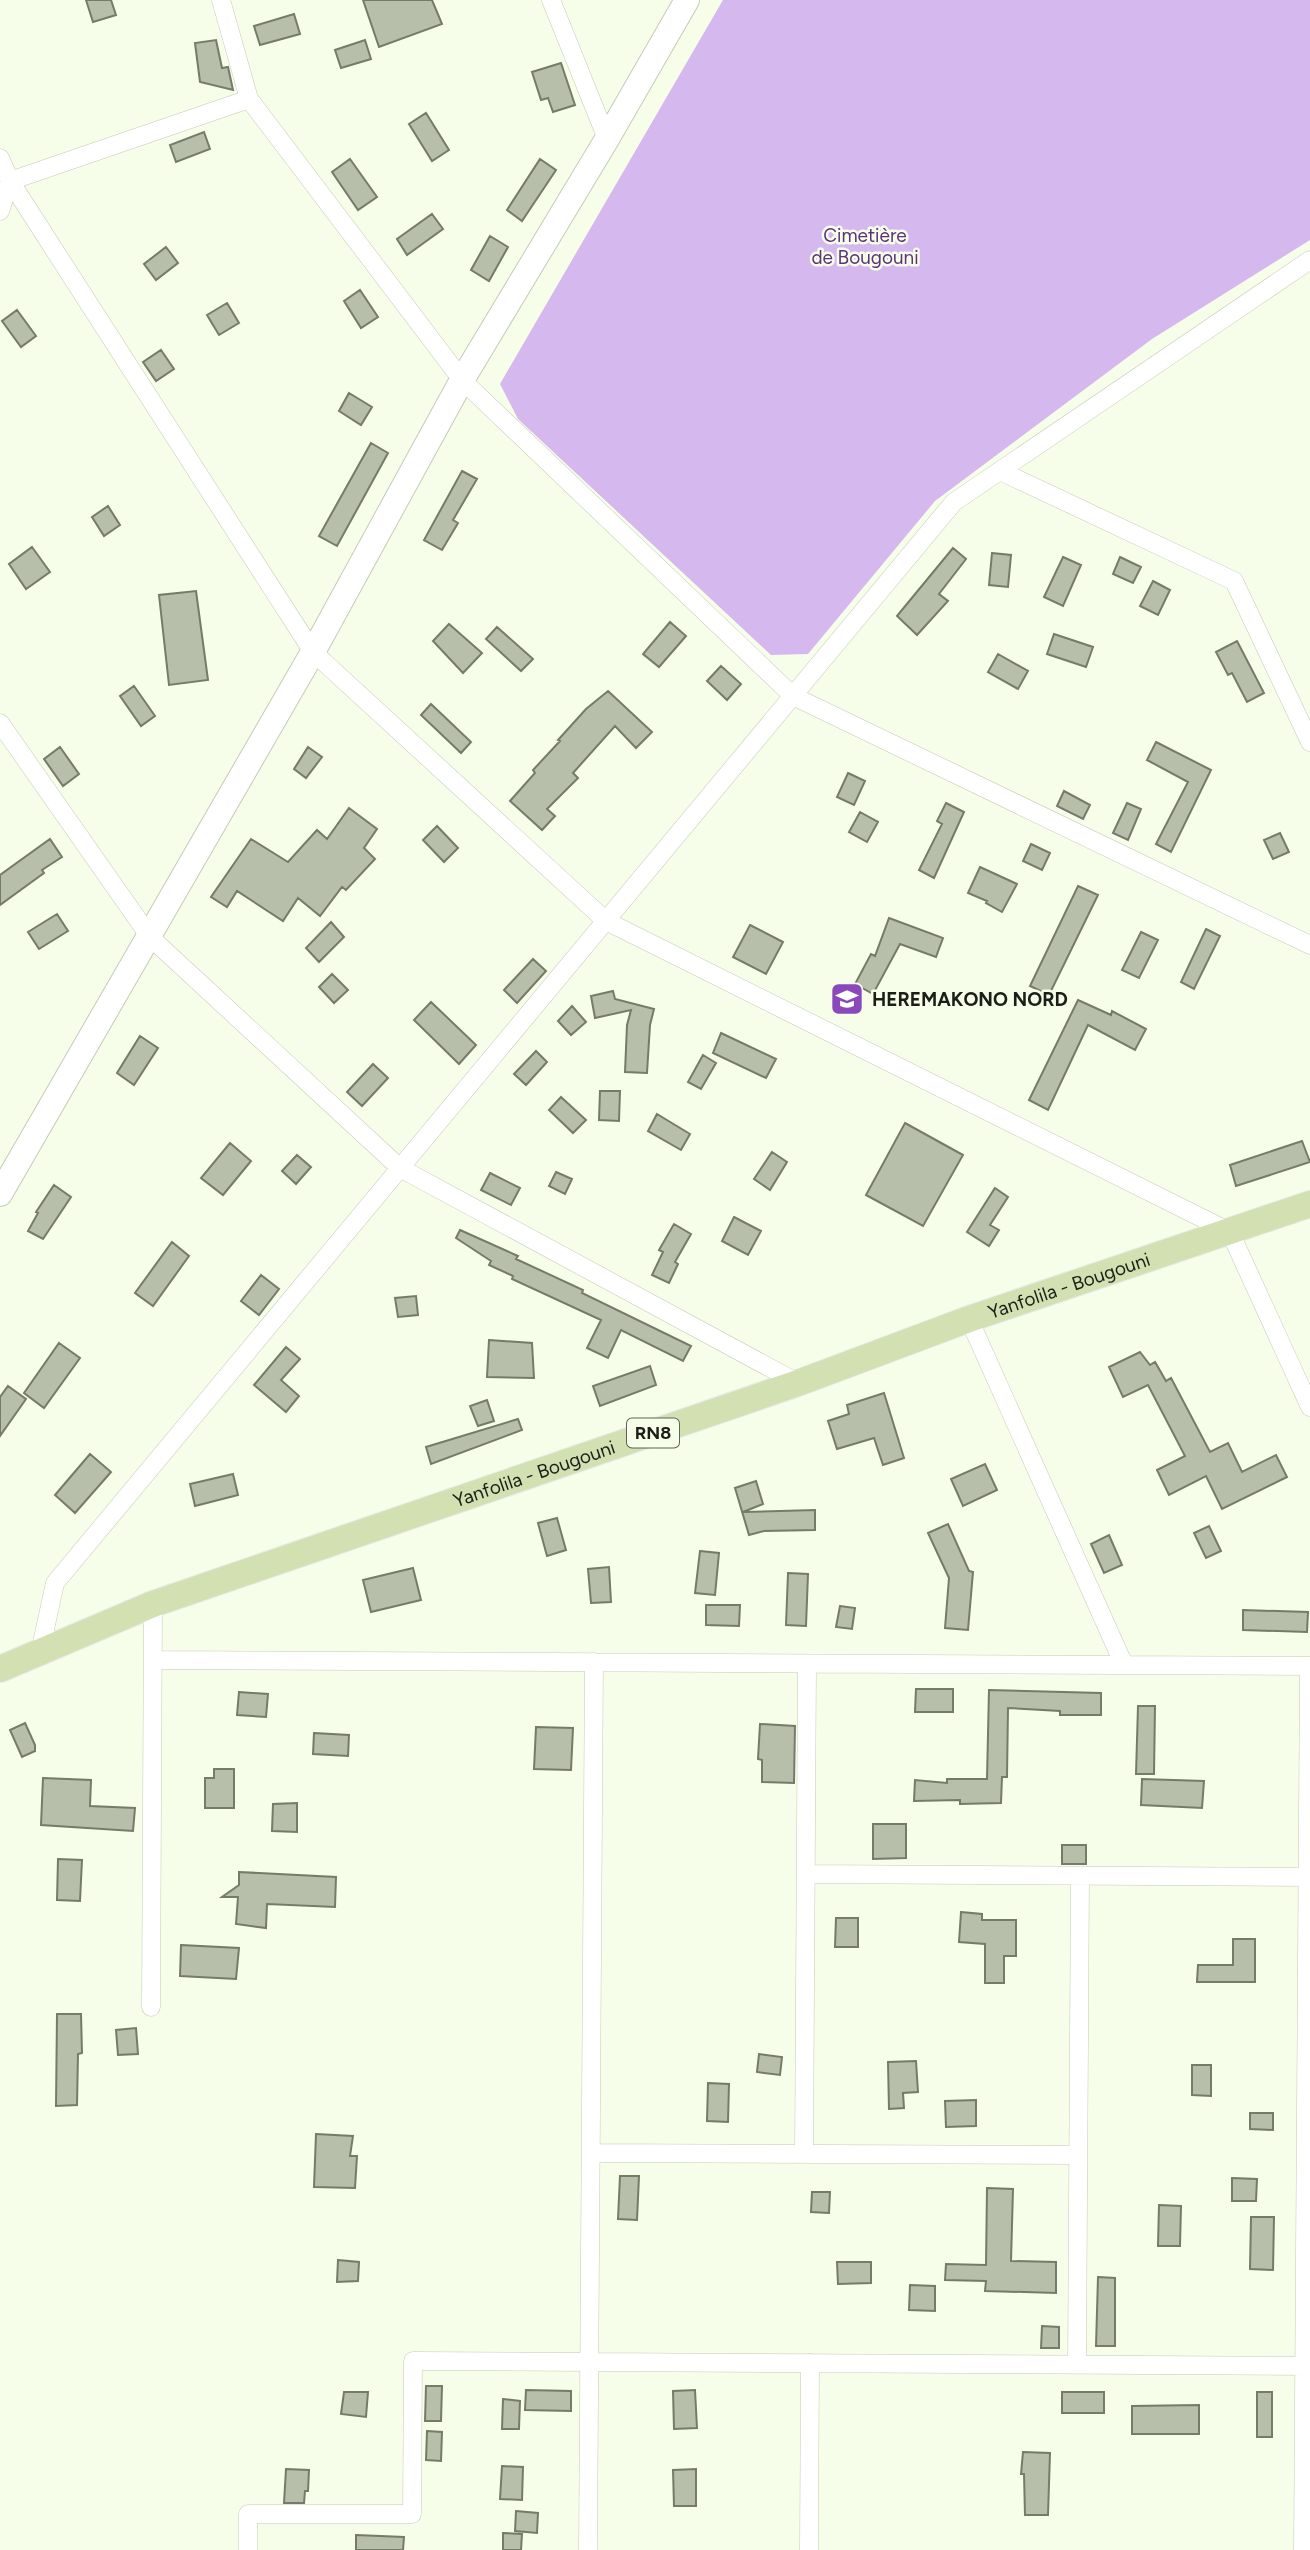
<svg xmlns="http://www.w3.org/2000/svg" width="1310" height="2550" font-family="Figtree,sans-serif">
<style>
.green{fill:#d4b8ee}
.building{fill:#b7beaa;stroke:#757b69;stroke-width:2}
.lines{fill:none;stroke-linecap:round;stroke-linejoin:round}
.street-casing{stroke:#c5cbb7;stroke-width:19}
.secondary-casing{stroke:#c5cbb7;stroke-width:26}
.primary-casing{stroke:#e8e9e8;stroke-width:28}
.street{stroke:#fff;stroke-width:18}
.secondary{stroke:#fff;stroke-width:24}
.primary{stroke:#d3e0b1;stroke-width:26}
.labels{text-anchor:middle;dominant-baseline:central;stroke-width:5;stroke-linejoin:round;paint-order:stroke}
.shield{fill:#f6fde8;stroke:#5d6256;stroke-width:2}
.shield-label{font-size:18px;font-weight:bold;fill:#1c1f17}
.park-label{font-size:19px;fill:#5c327b;stroke:#f6fde8}
.poi-label{font-size:19px;font-weight:bold;fill:#1c1f17;stroke:#f6fde8;text-anchor:start}
.street-label{font-size:19px;fill:#1c1f17;stroke:#f6fde8}
</style>
<rect width="100%" height="100%" fill="#f6fde8"/>
<path class="green" d="M723 0H1310V240L1152 339 935 501 808 654 771 655 518 419 500 384Z"/>
<path class="building" d="M86 0H111L116 15 93 22Z
M363 0H432L442 24 379 47Z
M294 14 300 34 260 45 254 26Z
M216 40 222 68 228 67 233 90 200 82 195 43Z
M365 40 371 59 341 68 335 50Z
M561 63 575 105 553 112 548 98 541 100 532 72Z
M426 113 449 150 432 161 409 124Z
M204 132 210 149 176 162 170 145Z
M350 159 377 197 358 210 332 172Z
M540 159 556 170 522 221 507 210Z
M432 214 443 229 407 255 397 239Z
M490 236 508 247 489 281 471 270Z
M166 247 178 263 156 280 144 264Z
M360 290 378 317 361 328 344 301Z
M227 303 239 323 219 335 207 315Z
M17 310 36 336 21 347 2 321Z
M161 350 174 369 156 381 143 362Z
M349 393 372 407 361 425 339 411Z
M371 443 388 453 337 546 319 536Z
M462 471 477 479 453 520 458 523 442 550 424 540Z
M108 506 120 525 104 536 92 517Z
M32 547 50 572 26 589 9 564Z
M953 548 966 559 939 594 948 601 917 635 897 616Z
M992 553 1011 555 1008 587 989 585Z
M1063 557 1081 565 1063 606 1044 597Z
M1120 557 1141 567 1133 583 1113 574Z
M1153 581 1170 590 1158 615 1140 606Z
M196 591 208 680 169 685 159 595Z
M670 622 686 636 659 667 643 654Z
M449 624 482 653 463 673 433 641Z
M497 627 533 659 521 671 486 639Z
M1054 634 1093 647 1086 667 1047 654Z
M1237 641 1264 693 1247 702 1232 673 1228 675 1216 652Z
M998 654 1028 671 1018 689 988 672Z
M721 666 741 684 727 700 707 681Z
M134 686 155 716 141 726 120 696Z
M608 691 652 732 636 748 615 726 573 773 578 778 547 809 555 816 542 830 510 801 535 773 533 770 560 741 558 740 586 709Z
M431 704 471 742 461 753 421 715Z
M1156 742 1211 770 1171 852 1156 844 1188 782 1147 760Z
M60 747 79 774 63 786 44 759Z
M308 747 322 757 306 778 294 769Z
M848 773 865 781 854 805 837 797Z
M1064 791 1090 805 1083 819 1057 806Z
M946 803 964 812 934 878 919 870 942 824 937 821Z
M1127 803 1141 809 1128 840 1113 833Z
M349 808 377 829 364 848 375 859 346 890 342 887 320 916 298 898 283 921 237 891 227 907 211 897 251 839 288 862 317 830 327 839Z
M860 812 878 822 867 842 849 832Z
M437 826 458 848 444 862 423 840Z
M1280 833 1289 852 1273 859 1264 840Z
M50 839 62 857 42 870 44 873 0 905V875Z
M1031 844 1050 853 1042 870 1023 861Z
M980 867 1017 884 1002 912 986 903 987 901 968 893Z
M1078 886 1098 895 1049 995 1030 986Z
M57 914 68 931 39 949 28 932Z
M889 918 943 938 936 957 900 944 873 994 855 984 871 954 875 956Z
M331 922 344 937 319 962 306 948Z
M750 925 783 942 766 974 733 957Z
M1206 929 1220 936 1194 989 1181 982Z
M1141 932 1158 940 1139 978 1122 970Z
M533 959 546 971 517 1003 504 990Z
M332 974 348 990 334 1003 319 987Z
M613 991 615 999 654 1009 650 1025 647 1073 625 1072 627 1025 631 1010 595 1018 591 996Z
M1078 1000 1111 1015 1112 1011 1146 1029 1135 1050 1088 1025 1048 1110 1029 1100Z
M431 1002 476 1045 459 1064 414 1020Z
M572 1006 586 1022 571 1035 558 1021Z
M721 1033 776 1059 766 1078 713 1053Z
M140 1036 158 1048 134 1085 117 1073Z
M536 1051 547 1062 526 1085 514 1074Z
M703 1055 716 1063 701 1089 688 1082Z
M373 1064 388 1078 362 1106 347 1092Z
M600 1091H620L619 1121 599 1120Z
M561 1097 586 1120 573 1133 549 1110Z
M657 1114 690 1134 681 1150 648 1131Z
M905 1123 963 1155 923 1226 866 1195Z
M1302 1141 1310 1162 1236 1186 1230 1165Z
M230 1143 251 1161 223 1195 201 1178Z
M772 1152 787 1162 770 1190 754 1179Z
M297 1155 311 1167 296 1184 282 1171Z
M556 1172 572 1179 565 1194 549 1186Z
M490 1173 520 1188 511 1205 481 1190Z
M54 1185 71 1197 43 1239 28 1231 38 1213 36 1212Z
M995 1188 1008 1197 990 1225 999 1230 989 1246 967 1232Z
M734 1217 761 1231 748 1255 722 1241Z
M674 1224 691 1234 675 1262 678 1264 669 1283 652 1275 663 1252 659 1250Z
M460 1230 518 1256 516 1259 583 1290 582 1293 691 1346 683 1361 621 1330 608 1358 587 1348 601 1320 512 1279 513 1276 489 1265 491 1261 456 1238Z
M172 1242 189 1256 153 1306 135 1293Z
M261 1275 279 1289 259 1315 241 1301Z
M416 1296 418 1315 398 1317 395 1298Z
M489 1340 532 1343 534 1378 487 1377Z
M59 1343 80 1358 44 1408 24 1393Z
M286 1347 300 1359 281 1380 299 1396 286 1412 254 1385Z
M1140 1352 1150 1365 1155 1362 1166 1381 1171 1378 1210 1452 1228 1443 1242 1472 1276 1455 1287 1477 1222 1509 1206 1476 1169 1495 1157 1470 1185 1456 1148 1385 1123 1397 1109 1367Z
M650 1366 656 1385 600 1406 593 1386Z
M8 1386 26 1399 0 1436V1397Z
M884 1393 904 1458 883 1465 874 1438 837 1449 828 1421 849 1414 847 1405Z
M487 1400 494 1421 478 1426 470 1406Z
M518 1419 522 1430 431 1464 426 1447Z
M90 1454 111 1472 75 1513 55 1495Z
M985 1464 997 1490 963 1506 951 1479Z
M233 1474 238 1495 195 1506 190 1484Z
M756 1481 763 1504 743 1512 815 1510V1530L764 1531 749 1535 735 1488Z
M557 1518 566 1550 547 1556 538 1523Z
M948 1524 969 1571 973 1572 968 1630 945 1628 949 1578 928 1533Z
M1209 1526 1221 1551 1206 1558 1194 1533Z
M1109 1535 1122 1565 1104 1573 1091 1544Z
M700 1551 719 1553 715 1595 695 1593Z
M609 1567 611 1602 591 1603 588 1569Z
M413 1568 421 1600 371 1612 363 1580Z
M788 1573 808 1574 806 1626 786 1625Z
M706 1605H740L739 1626 706 1625Z
M840 1606 855 1608 852 1629 836 1627Z
M1243 1610 1308 1612 1307 1632 1243 1630Z
M916 1689H953V1712H915Z
M989 1690 1101 1693V1715H1060V1711L1008 1708 1007 1777H1002L1001 1803 960 1804V1800L914 1801 915 1780 947 1783V1779H987Z
M239 1692 268 1694 266 1717 237 1715Z
M1138 1706H1155L1154 1774H1136Z
M25 1723 35 1745V1751L22 1757 10 1730Z
M760 1724 795 1726 794 1783 762 1782V1760L758 1759Z
M536 1727 573 1728 571 1770 534 1769Z
M314 1733 349 1735 348 1756 313 1754Z
M214 1769H234V1808H205V1778H214Z
M43 1778 91 1780 90 1806 135 1808 133 1831 41 1825Z
M1142 1779 1204 1781 1202 1808 1141 1805Z
M297 1803V1832L272 1831 273 1804Z
M873 1824H906V1858L873 1859Z
M1062 1845H1086V1864H1062Z
M58 1859 82 1860 80 1901 57 1900Z
M239 1872 336 1877 335 1907 267 1904 266 1928 236 1924 238 1897H222L239 1885Z
M961 1912 982 1914V1920H1016V1956H1004V1983H985V1944L959 1942Z
M836 1918H858V1947H835Z
M1233 1939H1255V1982H1197L1198 1965H1233Z
M181 1945 239 1948 236 1979 180 1976Z
M57 2014H81L82 2053 78 2054 77 2105 56 2106Z
M136 2028 138 2054 118 2055 116 2030Z
M759 2054 782 2057 780 2075 757 2072Z
M916 2061 918 2092 903 2093 904 2108 889 2109 888 2062Z
M1192 2065H1211V2096L1192 2095Z
M708 2083 729 2084 728 2122 707 2121Z
M976 2100V2126L946 2127 945 2101Z
M1250 2113H1273V2130L1250 2129Z
M316 2134 353 2136 350 2156H357L355 2188 314 2187Z
M620 2176H639L637 2220 618 2219Z
M1232 2178 1257 2179 1256 2201H1232Z
M987 2188 1013 2189 1011 2261 1056 2262V2293L985 2291 986 2281 945 2280 946 2264 986 2265Z
M812 2192H830L829 2213 811 2212Z
M1159 2205 1181 2206 1180 2246H1158Z
M1251 2217H1274L1273 2270 1250 2269Z
M338 2260 359 2262 358 2281 337 2282Z
M837 2262H871V2283L838 2284Z
M1098 2277 1115 2278V2346H1096Z
M910 2285 935 2286V2311L909 2310Z
M1042 2326 1059 2327V2348H1041Z
M426 2386H442L441 2421H425Z
M526 2390 571 2391V2411L525 2410Z
M695 2390 697 2428 674 2429 673 2391Z
M344 2392H368L366 2417 341 2414Z
M1062 2392H1104V2413H1062Z
M1257 2392H1272V2437H1257Z
M503 2399 520 2401 519 2429H502Z
M1199 2405V2434H1132V2406Z
M427 2431 442 2432 441 2461 426 2460Z
M1023 2452 1050 2453 1048 2515H1025L1024 2474H1021Z
M502 2466 523 2467 522 2500 500 2499Z
M286 2469 309 2470 308 2491H305L304 2503H284Z
M696 2469V2506H674L673 2470Z
M516 2511 538 2513 537 2533 515 2531Z
M503 2533 522 2534 521 2550H503Z
M356 2535 404 2537 403 2550H356Z"/>
<g class="lines">
<defs>
<path id="street" d="M221 0 249 99 462 380 793 696 1310 945
M551 0 607 139
M0 158 10 181 313 652 606 921 1230 1232 1310 1407
M0 211 10 181 249 99
M1000 471 1234 581 1310 742
M0 723 150 937 400 1168 798 1383
M969 1319 1124 1665
M40 1652 55 1583 954 502 1310 260
M153 1660 1310 1666
M806 1874 1308 1877
M151 2007 153 1604
M591 2153 1078 2155
M804 2154 807 1664
M1077 2365 1080 1876
M248 2550V2514H412L413 2361 1310 2366
M588 2550 594 1662
M809 2550 810 2363
M1303 2550 1309 1666"/>
<path id="secondary" d="M0 1194 313 652 462 380 607 139 687 0"/>
<g id="primary">
<path id="s1" d="M0 1669 153 1604 798 1383 969 1319 1310 1204"/>
</g>
</defs>
<use href="#street" class="street-casing"/>
<use href="#secondary" class="secondary-casing"/>
<use href="#primary" class="primary-casing"/>
<use href="#street" class="street"/>
<use href="#secondary" class="secondary"/>
<use href="#primary" class="primary"/>
</g>
<defs>
<symbol id="school-square" viewBox="-11 -11 22 22"><rect x="-9" y="-9" width="18" height="18" rx="4" fill="#8b48bc" stroke="#f6fde8"/><path d="M0-5L7-2L0 1L-7-2ZM-4 1L0 2.5L4 1V4Q0 6-4 4Z" fill="#fff"/></symbol>
</defs>
<g fill-rule="evenodd">
<use href="#school-square" x="828" y="980" width="38" height="38"/>
</g>
<g class="labels">
<rect class="shield" x="627" y="1418.5" width="52" height="29" rx="5"/>
<g class="shield-label">
<text x="653" y="1433">RN8</text>
</g>
<g class="park-label">
<text x="865" y="235">Cimetière<tspan x="865" dy="22">de Bougouni</tspan></text>
</g>
<g class="poi-label">
<text x="872" y="999">HEREMAKONO NORD</text>
</g>
<g class="street-label">
<text stroke="none"><textPath href="#s1" startOffset="1136">Yanfolila - Bougouni</textPath></text>
<text stroke="none"><textPath href="#s1" startOffset="569">Yanfolila - Bougouni</textPath></text>
</g>
</g>
</svg>
